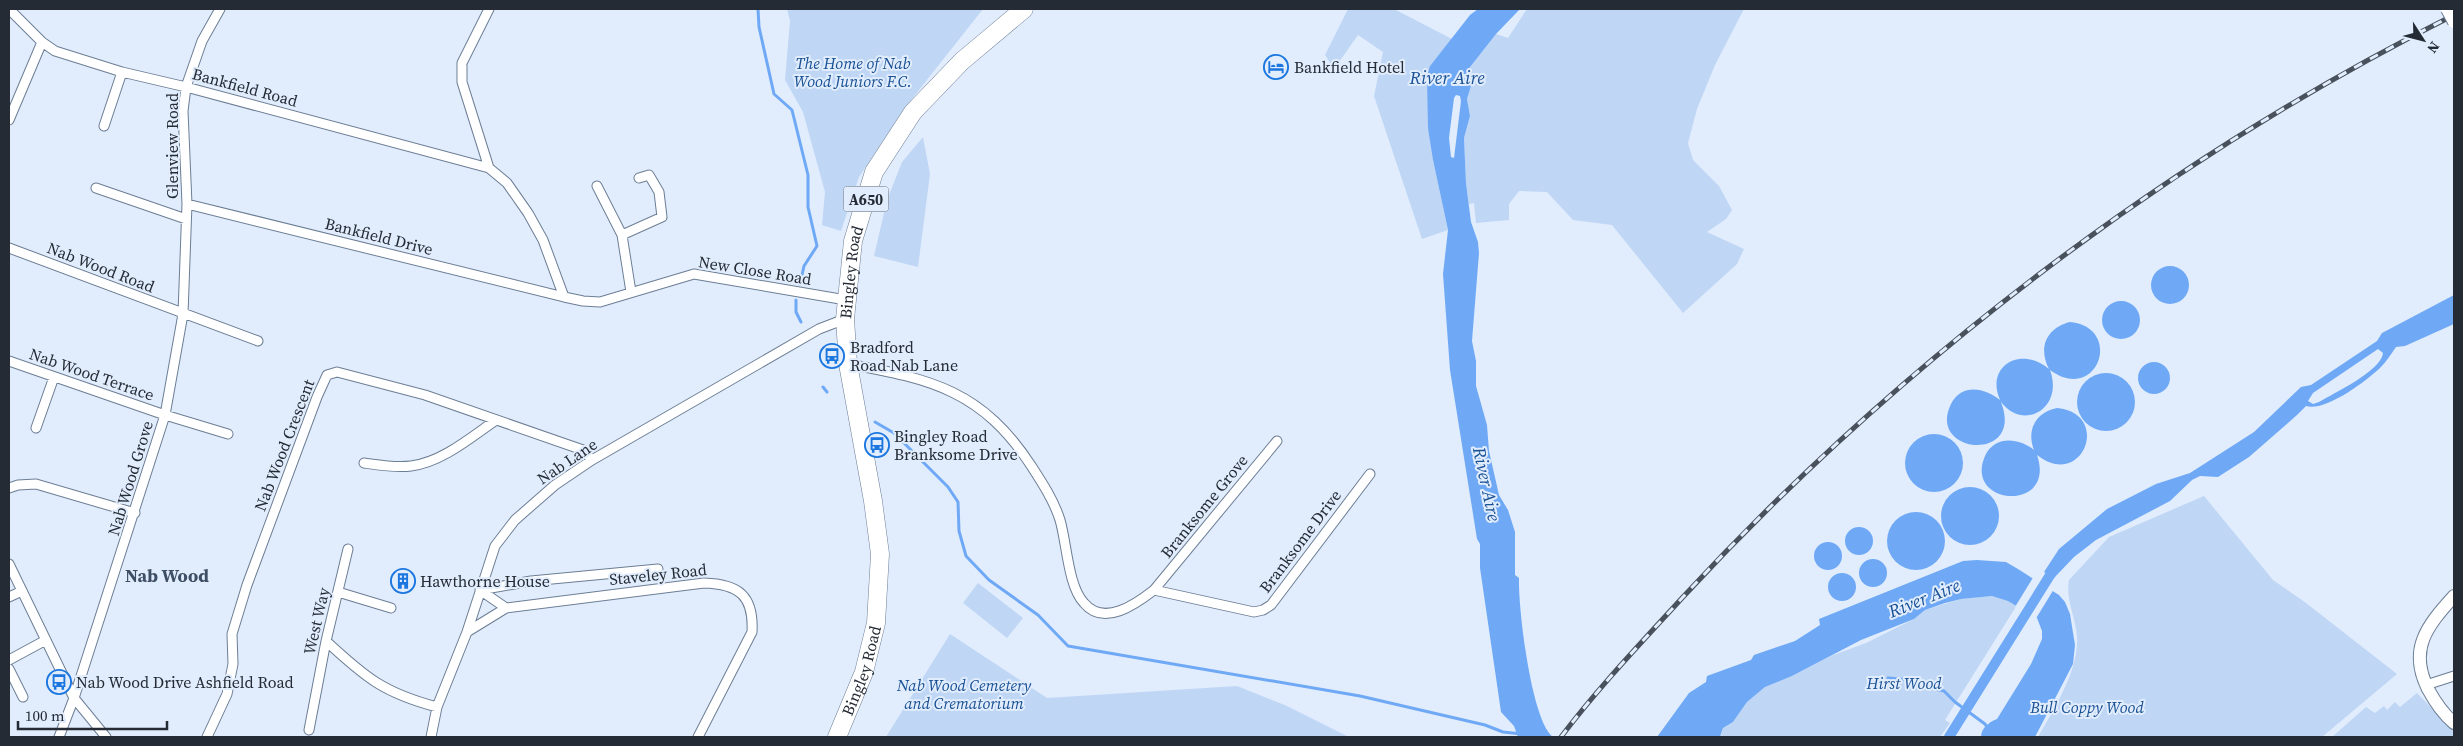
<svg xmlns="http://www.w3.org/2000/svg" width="2463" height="746" font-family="'Source Serif 4',serif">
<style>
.green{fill:#bfd6f5}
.water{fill:#6fa9f6;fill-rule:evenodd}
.pier{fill:#e1edfd}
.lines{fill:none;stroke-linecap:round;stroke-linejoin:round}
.stream{stroke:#6fa9f6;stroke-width:3}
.canal{stroke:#6fa9f6;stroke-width:10}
.street-casing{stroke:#6c7e95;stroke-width:11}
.secondary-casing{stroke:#6c7e95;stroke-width:14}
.highway-casing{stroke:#6c7e95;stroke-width:19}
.street{stroke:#fff;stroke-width:9}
.secondary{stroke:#fff;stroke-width:12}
.highway{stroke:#fff;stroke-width:18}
.rail-casing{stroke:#49515c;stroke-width:5}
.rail{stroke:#e1edfd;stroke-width:3;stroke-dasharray:9;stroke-linecap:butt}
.secondary-bridge-casing{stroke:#6c7e95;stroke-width:14;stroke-linecap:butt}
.secondary-bridge{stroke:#fff;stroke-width:12}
.labels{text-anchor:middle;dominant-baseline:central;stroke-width:4;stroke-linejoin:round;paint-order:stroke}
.shield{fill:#e1edfd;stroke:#5d6571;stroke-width:1}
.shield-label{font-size:15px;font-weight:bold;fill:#242b35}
.park-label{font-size:16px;font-style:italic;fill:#185094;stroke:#e1edfd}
.poi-label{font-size:16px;fill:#242b35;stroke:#e1edfd;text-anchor:start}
.street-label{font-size:16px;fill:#242b35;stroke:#e1edfd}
.water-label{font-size:18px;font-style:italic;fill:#195195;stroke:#e1edfd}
.neighbourhood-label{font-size:18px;font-weight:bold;fill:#3e4e64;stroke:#e1edfd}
</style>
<rect width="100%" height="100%" fill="#e1edfd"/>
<path class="green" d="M787 9H983L904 109 859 177 841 231 822 225 825 192 803 112 785 80 790 21Z
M1348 9H1394L1452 39 1430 66 1433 160 1448 230 1422 239 1374 96 1383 52 1358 35 1334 69 1325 55Z
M1527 9H1744L1715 65 1697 109 1688 143 1693 160 1719 186 1732 210 1726 219 1707 232 1744 249 1737 264 1683 313 1612 225 1573 220 1547 192 1519 191 1509 204V220L1476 223 1474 203 1469 204 1466 183 1464 138 1470 116 1467 99 1471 86 1467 71 1496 34 1508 38Z
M923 137 930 174 918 267 874 256 887 200 902 162Z
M2204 496 2273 580 2306 603 2397 674 2322 737H2038C2054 709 2079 670 2077 637 2076 618 2065 598 2069 580L2109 537Z
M978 583 1023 618 1007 638 963 603Z
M1992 596 2008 600 2017 605 1945 720 1950 723 1940 737H1721L1723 728 1733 722 1747 702 1765 687 1792 676 1831 656 1866 643 1914 619 1925 610 1961 599Z
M950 634 1047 698 1237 686 1287 706 1349 737H886Z
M2417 693 2454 731V737H2332L2366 707 2375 713 2384 706 2387 710 2395 702 2400 707Z"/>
<path class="water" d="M1478 9H1520L1496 34 1467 71 1471 86 1467 99 1470 116 1464 138 1466 183 1471 222 1478 242 1479 253 1472 341 1476 361V386L1487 425 1489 451 1499 495 1508 510 1515 532V575L1519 578C1518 606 1531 721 1553 737H1518L1514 726 1501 712 1480 568V544L1477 539 1450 370 1443 274 1448 230 1433 160 1428 128 1427 76 1430 66 1470 15ZM1456 95 1460 96 1461 101 1454 158 1451 157 1449 138 1454 98Z
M2151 285a19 19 0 1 1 38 0a19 19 0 1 1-38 0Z
M2454 295V324L2405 346 2396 347C2391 354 2386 362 2380 368 2365 382 2325 412 2306 406L2297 415 2249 457 2218 477 2200 476 2192 480 2170 501 2096 540 2074 557 2054 578 2044 572 2059 549 2107 509 2156 484 2190 473 2254 432 2301 387 2311 385 2377 341 2382 333ZM2378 349 2383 353C2381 371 2334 393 2319 402L2313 404 2308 401 2313 393Z
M2102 320a19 19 0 1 1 38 0a19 19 0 1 1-38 0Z
M2070 322C2124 327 2098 405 2050 370 2064 408 2024 432 2001 402 2025 464 1926 454 1951 404 1962 383 1985 388 2000 400 1985 366 2021 345 2049 369 2038 348 2046 328 2070 322Z
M2138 378a16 16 0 1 1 32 0a16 16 0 1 1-32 0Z
M2077 402a29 29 0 1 1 58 0a29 29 0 1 1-58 0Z
M2057 408C2112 413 2083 491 2037 455 2057 513 1963 506 1985 456 1995 435 2019 438 2034 450 2026 430 2036 412 2057 408Z
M1905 463a29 29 0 1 1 58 0a29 29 0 1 1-58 0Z
M1941 516a29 29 0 1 1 58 0a29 29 0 1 1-58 0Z
M1887 541a29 29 0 1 1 58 0a29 29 0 1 1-58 0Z
M1845 541a14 14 0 1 1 28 0a14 14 0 1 1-28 0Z
M1814 556a14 14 0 1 1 28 0a14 14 0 1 1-28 0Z
M1859 573a14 14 0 1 1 28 0a14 14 0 1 1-28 0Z
M1977 560 2006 562 2018 569 2059 595 2065 602 2070 614 2075 645 2073 664 2035 737H1981C1981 728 1989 722 1997 719L2031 664 2042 639V631L2037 618 2008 601 1992 596 1961 599 1945 603 1925 610 1914 619 1861 640 1792 676 1765 687 1747 702 1733 722 1723 728 1720 737H1657L1689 693 1706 682 1707 676 1751 660 1754 655 1795 641 1820 625 1819 619 1963 561Z
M1828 587a14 14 0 1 1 28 0a14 14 0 1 1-28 0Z"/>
<path class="pier" d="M2034 576 2054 589 2035 620 2015 607Z"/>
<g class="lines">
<path class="stream" d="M758 9 759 27 774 94 792 110 808 175V207L817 246 804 266 800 284
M796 300V312L801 322
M823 387 827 392
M875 422 894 433 948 487 958 502 959 531 966 556 989 580 1038 615 1068 646 1360 696 1485 725 1503 732 1522 734 1528 737
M1888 678 1912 680 1922 686 1944 691 1955 702 1985 724 1988 729"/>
<path class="canal" d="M1949 737 2057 564"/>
<defs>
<path id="street" d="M9 9 42 42 55 51 122 72 186 87 489 168
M489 9 462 63V82L489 168 507 183 528 213 543 240 564 297 583 301 600 302 694 274 846 300
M9 120 42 42
M104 126 122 72
M597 186 622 235 631 292
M96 188 186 219
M187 204 564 297
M622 235 662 217 659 192 649 175 639 178
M9 248 258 341
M9 361 165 415 228 434
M848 364C932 379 983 391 1032 467 1043 484 1054 501 1060 520 1067 544 1068 586 1084 603 1104 627 1136 604 1154 590L1254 612 1263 610 1271 605 1370 474
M36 428 54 377
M364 463C379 465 395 468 411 466 442 462 470 438 496 420
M9 488 18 485 36 484 135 513
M9 564 74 698 106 737
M480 590 506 608 704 583C739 584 754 596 752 632L698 737
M480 590 531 581 658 569
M1154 590 1277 441
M338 592 391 608
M9 597 22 591
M467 632 506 608
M326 641C366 678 384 693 437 707
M9 660 46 640
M9 669 23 697
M2426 685 2454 676
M309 730 326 641 348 549
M59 737 74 698 165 415 183 314 187 204 183 111 186 87 202 41 220 9
M207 737 227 694 233 664 232 634 247 585 317 397 327 375 337 372 425 395 583 450 592 460
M431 737 437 707 467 632 495 546 515 520 555 485 592 460 819 329 845 319"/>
<path id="secondary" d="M2454 596C2427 626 2408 649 2428 689 2435 702 2442 713 2454 723"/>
<g id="highway">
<path id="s1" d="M837 737 864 672 876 623 880 554 873 501 848 364 845 319 853 241 874 172 913 112 962 61 1024 9"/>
</g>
</defs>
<use href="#street" class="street-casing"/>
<use href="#secondary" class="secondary-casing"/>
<use href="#highway" class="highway-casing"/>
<use href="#street" class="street"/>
<use href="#secondary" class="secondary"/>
<use href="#highway" class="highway"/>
<defs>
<path id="rail" d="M1561 737C1598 688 1641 643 1683 597 1900 362 2168 158 2454 15"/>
</defs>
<use href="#rail" class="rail-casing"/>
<use href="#rail" class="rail"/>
<defs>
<path id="secondary-bridge" d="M2447 9 2454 22"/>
</defs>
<use href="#secondary-bridge" class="secondary-bridge-casing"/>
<use href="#secondary-bridge" class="secondary-bridge"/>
</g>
<defs>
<symbol id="hotel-ring" viewBox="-11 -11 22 22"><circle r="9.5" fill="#e1edfd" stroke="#1b76df" stroke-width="1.5"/><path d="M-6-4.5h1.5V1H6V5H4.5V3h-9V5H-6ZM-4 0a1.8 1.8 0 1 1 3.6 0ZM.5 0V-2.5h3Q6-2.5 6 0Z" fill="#1b76df"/></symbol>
<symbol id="bus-ring" viewBox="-11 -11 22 22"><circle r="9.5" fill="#e1edfd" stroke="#1b76df" stroke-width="1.5"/><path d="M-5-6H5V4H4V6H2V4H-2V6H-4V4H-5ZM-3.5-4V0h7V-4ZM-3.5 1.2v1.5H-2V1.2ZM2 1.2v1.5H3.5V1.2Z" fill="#1b76df"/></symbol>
<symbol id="building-ring" viewBox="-11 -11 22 22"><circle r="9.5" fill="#e1edfd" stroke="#1b76df" stroke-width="1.5"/><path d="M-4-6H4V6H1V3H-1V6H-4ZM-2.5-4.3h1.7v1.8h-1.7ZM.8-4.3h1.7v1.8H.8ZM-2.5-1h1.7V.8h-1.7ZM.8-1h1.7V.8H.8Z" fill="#1b76df"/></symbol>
</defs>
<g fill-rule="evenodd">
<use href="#hotel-ring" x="1262" y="53" width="28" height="28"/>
<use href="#bus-ring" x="818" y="342" width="28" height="28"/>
<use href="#bus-ring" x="863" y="431" width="28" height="28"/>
<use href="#building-ring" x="389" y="567" width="28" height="28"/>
<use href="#bus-ring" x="45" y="668" width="28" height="28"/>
</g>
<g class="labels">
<rect class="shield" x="843.5" y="186.5" width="45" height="25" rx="4"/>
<g class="shield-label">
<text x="866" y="199">A650</text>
</g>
<g class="park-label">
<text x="853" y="63">The Home of Nab<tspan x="853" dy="18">Wood Juniors F.C.</tspan></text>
<text x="1904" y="683">Hirst Wood</text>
<text x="964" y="685">Nab Wood Cemetery<tspan x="964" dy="18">and Crematorium</tspan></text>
<text x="2087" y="707">Bull Coppy Wood</text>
</g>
<g class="poi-label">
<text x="1294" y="67">Bankfield Hotel</text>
<text x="850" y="347">Bradford<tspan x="850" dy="18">Road Nab Lane</tspan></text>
<text x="894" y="436">Bingley Road<tspan x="894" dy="18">Branksome Drive</tspan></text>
<text x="420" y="581">Hawthorne House</text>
<text x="76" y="682">Nab Wood Drive Ashfield Road</text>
</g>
<g class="street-label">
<text transform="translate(245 87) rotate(15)">Bankfield Road</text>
<text transform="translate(172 146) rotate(-90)">Glenview Road</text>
<text transform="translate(379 236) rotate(14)">Bankfield Drive</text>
<text transform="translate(101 267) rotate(21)">Nab Wood Road</text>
<text transform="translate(755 270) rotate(9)">New Close Road</text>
<text stroke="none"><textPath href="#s1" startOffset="475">Bingley Road</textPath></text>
<text transform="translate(92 374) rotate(19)">Nab Wood Terrace</text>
<text transform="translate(284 445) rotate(-69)">Nab Wood Crescent</text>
<text transform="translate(567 461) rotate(-34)">Nab Lane</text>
<text transform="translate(130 478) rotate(-73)">Nab Wood Grove</text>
<text transform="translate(1204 506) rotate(-51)">Branksome Grove</text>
<text transform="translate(1300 541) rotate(-53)">Branksome Drive</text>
<text transform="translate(658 574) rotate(-6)">Staveley Road</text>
<text transform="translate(316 621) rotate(-77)">West Way</text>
<text stroke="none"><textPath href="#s1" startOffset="71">Bingley Road</textPath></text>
</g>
<g class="water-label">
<text x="1447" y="77">River Aire</text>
<text transform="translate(1487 484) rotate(78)">River Aire</text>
<text transform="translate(1924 598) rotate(-22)">River Aire</text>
</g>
<g class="neighbourhood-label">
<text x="167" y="575">Nab Wood</text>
</g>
</g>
<rect width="2463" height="746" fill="none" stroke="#242b35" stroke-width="20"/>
<g transform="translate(2423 40) rotate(126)" stroke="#e1edfd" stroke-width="4" paint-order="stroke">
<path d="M0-4L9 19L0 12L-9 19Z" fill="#242b35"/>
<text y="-8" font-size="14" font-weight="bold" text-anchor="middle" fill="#242b35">N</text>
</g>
<path d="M18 721v8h149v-8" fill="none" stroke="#242b35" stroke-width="2.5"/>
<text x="25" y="721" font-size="15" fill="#242b35" stroke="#e1edfd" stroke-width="4" paint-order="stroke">100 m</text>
</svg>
